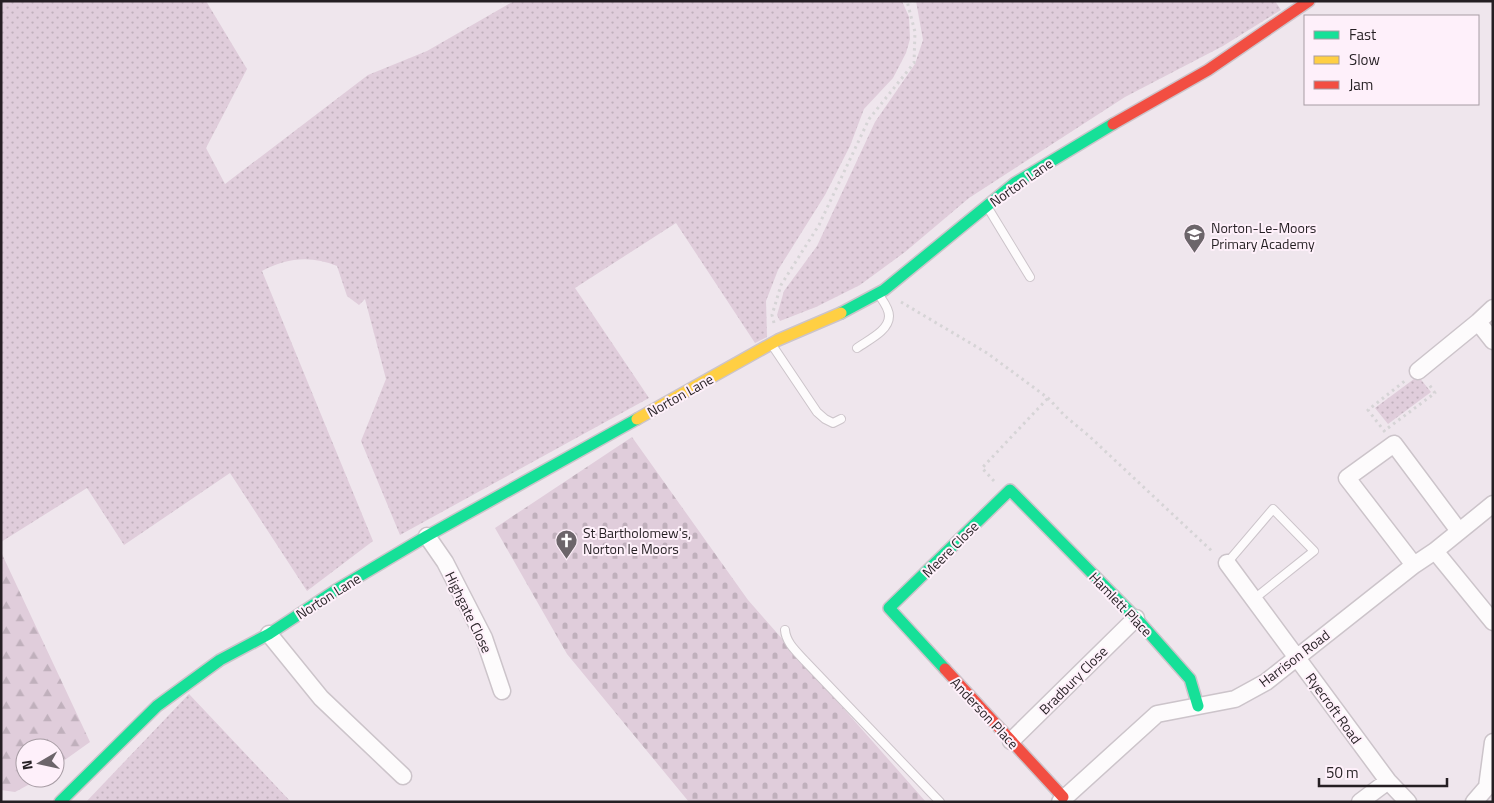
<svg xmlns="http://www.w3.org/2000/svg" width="1494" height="803" font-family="'Titillium Web',sans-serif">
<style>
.green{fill:url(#green-dots)}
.forest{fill:url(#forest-firs)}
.cemetery{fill:url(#cemetery-stones)}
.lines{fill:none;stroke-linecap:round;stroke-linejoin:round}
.lane-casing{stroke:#ccc4ca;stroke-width:10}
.street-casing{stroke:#ccc4ca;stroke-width:19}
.fast-casing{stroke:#ccc4ca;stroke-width:14}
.slow-casing{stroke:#ccc4ca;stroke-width:14}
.jam-casing{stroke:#ccc4ca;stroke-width:14}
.path{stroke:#d6d4d6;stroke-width:3;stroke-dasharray:2.5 4;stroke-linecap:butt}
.lane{stroke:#fdfbfc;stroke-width:8}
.street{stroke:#fdfbfc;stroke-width:16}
.fast{stroke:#16e098;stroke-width:11}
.slow{stroke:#ffcf43;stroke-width:11}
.jam{stroke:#f24e42;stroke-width:11}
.labels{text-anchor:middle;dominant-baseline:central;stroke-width:4;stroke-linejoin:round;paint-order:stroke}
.street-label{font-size:14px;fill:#251f23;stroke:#fef0fa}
.poi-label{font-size:14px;fill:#251f23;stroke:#fef0fa;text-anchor:start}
</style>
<defs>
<pattern id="green-dots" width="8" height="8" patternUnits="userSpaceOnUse" patternTransform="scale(1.25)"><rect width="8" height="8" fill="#e0cddb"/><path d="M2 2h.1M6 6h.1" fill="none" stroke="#c0b0bc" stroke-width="1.8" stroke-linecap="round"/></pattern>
<pattern id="forest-firs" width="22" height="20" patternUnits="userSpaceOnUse" patternTransform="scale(1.25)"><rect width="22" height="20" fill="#e0cddb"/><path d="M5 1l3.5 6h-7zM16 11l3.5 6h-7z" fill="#c0b0bc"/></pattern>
<pattern id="cemetery-stones" width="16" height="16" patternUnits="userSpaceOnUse" patternTransform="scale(1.25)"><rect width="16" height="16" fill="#e0cddb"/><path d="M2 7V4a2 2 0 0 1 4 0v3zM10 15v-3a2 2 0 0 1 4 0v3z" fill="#c0b0bc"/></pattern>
</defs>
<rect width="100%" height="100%" fill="#efe6ed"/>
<path class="green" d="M1 1H206L247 69 206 148 225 184 368 75 427 51 514 1H902L909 17 910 39 906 53 893 78 864 109 850 146 825 195 778 270 766 301 767 337 755 343 676 223 575 288 649 398 400 535 361 441 386 379 365 299 359 305 347 296 337 266C311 255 286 258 262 271L373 541 307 591 230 473 124 545 87 488 1 542Z
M916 1H1275L1281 10 1223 46 1125 97 969 198 905 252 860 285 816 307 780 321 777 315 784 291 817 246 875 122 915 64 923 40Z
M1418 376 1431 392 1388 424 1375 408Z
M189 694 291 802H86Z"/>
<path class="forest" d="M1 552 90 742 55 767V748H25V778H41L15 792 1 790Z"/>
<path class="cemetery" d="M632 437 748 600 926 802H689L567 654 495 528Z"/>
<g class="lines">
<defs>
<path id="lane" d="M988 208 1030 277
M772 345 817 412 825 419 833 423 841 419
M857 348C868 340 889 331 889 316 889 308 883 301 879 295
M1227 563 1273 509 1314 551 1254 599
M785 630C786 643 797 652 805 661L940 802"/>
<path id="street" d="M1478 322 1493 341
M1418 371 1478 322 1493 308
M427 536 445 562 484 638 502 691
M1435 551 1493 622
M1227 563 1388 781 1408 802
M1414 565 1347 478 1394 444 1459 531
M269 634 321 698 403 776
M1011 741 1136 618
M1060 802 1157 714 1235 699 1266 682 1414 565 1435 551 1493 504
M1360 802 1388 781
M1474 802 1487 787 1493 742"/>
<path id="fast" d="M841 313 884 290 1015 183 1113 124
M945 669 889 608 1010 490 1136 618 1190 679 1198 706
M60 802 157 706 220 660 269 634 336 590 427 536 637 419"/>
<path id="slow" d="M637 419 778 340 841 313"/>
<path id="jam" d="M1113 124 1208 70 1309 1
M945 669 1063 797"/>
</defs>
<use href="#lane" class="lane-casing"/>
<use href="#street" class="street-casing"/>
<use href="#fast" class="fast-casing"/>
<use href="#slow" class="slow-casing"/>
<use href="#jam" class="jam-casing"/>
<path class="path" d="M901 302 987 353 1048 398 1065 416 1089 436 1214 553
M774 323 772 315 781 285 819 225 869 119 914 63 915 32 907 1
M1388 428 1435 393 1428 383
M1385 432 1368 410 1406 380
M994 481 982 468 1048 398"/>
<use href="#lane" class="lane"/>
<use href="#street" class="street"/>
<use href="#fast" class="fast"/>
<use href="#slow" class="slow"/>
<use href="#jam" class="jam"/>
</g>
<defs>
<symbol id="school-pin" viewBox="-11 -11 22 30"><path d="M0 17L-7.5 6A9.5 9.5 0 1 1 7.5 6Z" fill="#6c656a" stroke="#fef0fa"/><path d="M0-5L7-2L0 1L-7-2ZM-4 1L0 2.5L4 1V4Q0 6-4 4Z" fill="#fff"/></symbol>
<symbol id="church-pin" viewBox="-11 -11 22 30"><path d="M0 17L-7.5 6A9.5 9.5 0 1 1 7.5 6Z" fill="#6c656a" stroke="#fef0fa"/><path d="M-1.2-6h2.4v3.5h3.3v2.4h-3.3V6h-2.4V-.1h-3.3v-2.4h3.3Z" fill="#fff"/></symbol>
</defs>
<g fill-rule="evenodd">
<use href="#school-pin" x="1182" y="222" width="25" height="34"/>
<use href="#church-pin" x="554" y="528" width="25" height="34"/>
</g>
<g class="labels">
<g class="street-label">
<text transform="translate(1021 182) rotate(-35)">Norton Lane</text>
<text transform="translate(680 395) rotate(-29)">Norton Lane</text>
<text transform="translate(950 549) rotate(-45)">Meere Close</text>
<text transform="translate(328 596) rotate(-32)">Norton Lane</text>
<text transform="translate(1121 604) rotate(46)">Hamlett Place</text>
<text transform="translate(469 612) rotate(64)">Highgate Close</text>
<text transform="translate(1294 658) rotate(-37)">Harrison Road</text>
<text transform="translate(1073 680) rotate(-45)">Bradbury Close</text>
<text transform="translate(1334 708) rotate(54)">Ryecroft Road</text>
<text transform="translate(985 713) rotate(47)">Anderson Place</text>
</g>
<g class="poi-label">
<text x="1211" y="227">Norton-Le-Moors<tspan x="1211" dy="16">Primary Academy</tspan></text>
<text x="583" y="532">St Bartholomew's,<tspan x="583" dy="16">Norton le Moors</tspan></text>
</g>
</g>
<rect width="1494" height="803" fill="none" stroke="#251f23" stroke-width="5"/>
<rect x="1304" y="15" width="175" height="90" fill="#fef0fa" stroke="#a79ca4"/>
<rect x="1314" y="31" width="25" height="8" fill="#16e098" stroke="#a79ca4"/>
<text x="1349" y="40" font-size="15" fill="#251f23">Fast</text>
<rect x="1314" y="56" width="25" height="8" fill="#ffcf43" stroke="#a79ca4"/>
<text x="1349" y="65" font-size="15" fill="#251f23">Slow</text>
<rect x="1314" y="81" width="25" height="8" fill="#f24e42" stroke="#a79ca4"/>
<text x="1349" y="90" font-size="15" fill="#251f23">Jam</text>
<g transform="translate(40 763) rotate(261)"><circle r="24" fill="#fef0fa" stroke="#a79ca4"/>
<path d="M0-4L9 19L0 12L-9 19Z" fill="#6c656a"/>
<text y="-8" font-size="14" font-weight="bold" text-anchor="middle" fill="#251f23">N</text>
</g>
<path d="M1319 778v8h128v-8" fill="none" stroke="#251f23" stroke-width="2.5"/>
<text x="1326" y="778" font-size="15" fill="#251f23" stroke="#fef0fa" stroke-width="4" paint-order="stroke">50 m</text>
</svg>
